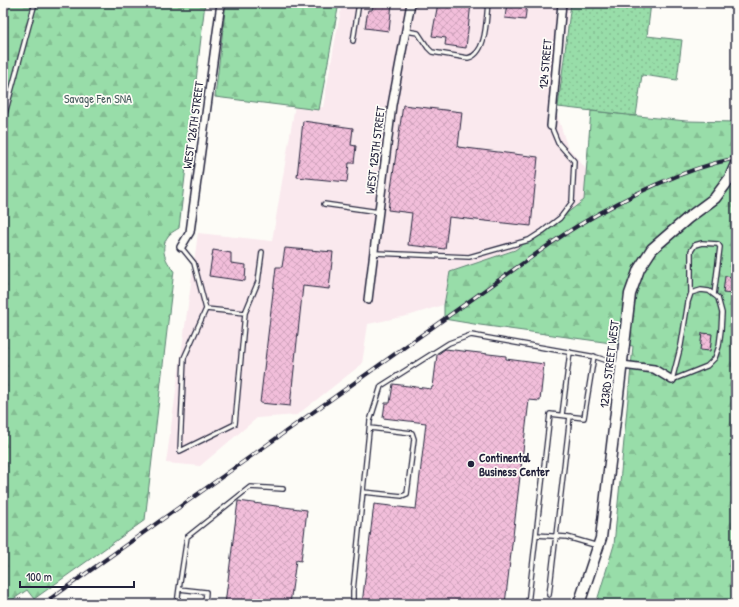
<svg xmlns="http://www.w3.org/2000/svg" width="739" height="607" font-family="'Patrick Hand',sans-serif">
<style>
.built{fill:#fae9ee}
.forest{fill:url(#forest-firs);stroke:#5d8072}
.park{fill:url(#park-dots);stroke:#5d8072}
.building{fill:url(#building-cross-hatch);stroke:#22223b}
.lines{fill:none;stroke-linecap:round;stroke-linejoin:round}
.lane-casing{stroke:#22223b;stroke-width:6}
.street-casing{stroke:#22223b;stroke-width:10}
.secondary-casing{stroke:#22223b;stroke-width:13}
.lane{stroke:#fdfcf7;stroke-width:3.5}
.street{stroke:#fdfcf7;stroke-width:7}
.secondary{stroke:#fdfcf7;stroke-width:10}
.rail-casing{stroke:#22223b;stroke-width:4}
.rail{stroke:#fdfcf7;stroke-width:2.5;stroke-dasharray:8;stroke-linecap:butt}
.poi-dot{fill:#22223b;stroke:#fdfcf7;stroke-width:1.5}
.labels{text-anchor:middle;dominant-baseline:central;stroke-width:3.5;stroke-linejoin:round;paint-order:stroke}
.street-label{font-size:12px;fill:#22223b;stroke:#fdfcf7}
.park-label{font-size:12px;fill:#455a5c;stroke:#fdfcf7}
.poi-label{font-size:12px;font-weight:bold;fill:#22223b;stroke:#fdfcf7;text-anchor:start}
</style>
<defs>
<pattern id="forest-firs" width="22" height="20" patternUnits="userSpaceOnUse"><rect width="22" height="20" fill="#98dda9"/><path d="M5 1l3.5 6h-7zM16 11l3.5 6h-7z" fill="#83bd92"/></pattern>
<pattern id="park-dots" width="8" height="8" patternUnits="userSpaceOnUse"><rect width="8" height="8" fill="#98dda9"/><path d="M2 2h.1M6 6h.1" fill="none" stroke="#83bd92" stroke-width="1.8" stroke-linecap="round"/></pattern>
<pattern id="building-cross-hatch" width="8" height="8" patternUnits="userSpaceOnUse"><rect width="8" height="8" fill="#f2beda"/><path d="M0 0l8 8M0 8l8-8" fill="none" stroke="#cfa3bc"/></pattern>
</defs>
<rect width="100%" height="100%" fill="#fdfcf7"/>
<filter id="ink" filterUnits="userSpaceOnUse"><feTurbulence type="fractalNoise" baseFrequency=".025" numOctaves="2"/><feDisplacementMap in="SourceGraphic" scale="8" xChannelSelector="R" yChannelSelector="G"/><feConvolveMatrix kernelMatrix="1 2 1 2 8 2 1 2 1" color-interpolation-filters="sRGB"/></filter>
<g filter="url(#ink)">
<path class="built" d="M342 3H569L556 111 567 146 586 169 588 196 554 233 516 249 451 272 446 304 411 315 368 324 362 364 297 415 257 418 200 466 166 463 198 233 272 241 295 105 323 107Z"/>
<path class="forest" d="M3 3H205L179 228C176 230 172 232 170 234 159 245 164 261 174 270L145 520 34 599 27 590 6 604H3Z
M226 3H339L319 110 215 97Z
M591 111 686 121 736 122V604H596L614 545 633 346 480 325 444 319V305L450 272 515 250 550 226 584 200Z"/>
<path class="park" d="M571 3H651L647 36 682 40 677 80 642 75 636 116 558 107Z"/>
<path class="building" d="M374 3H392L389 31 365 28 368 10H372Z
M438 3H471L466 48 445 45 446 38 432 36Z
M507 3H527L525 20 505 18Z
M403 105 462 112 458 147 538 157 531 226 449 217 445 249 408 245 412 213 388 210Z
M303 121 353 128 351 145 356 146 354 163H349L347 182 297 177Z
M285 248 333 252 329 289 303 286 290 406 260 403 276 267H282Z
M213 250 231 253V263L246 265 245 281 209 276Z
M725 276 735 277 734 294 723 293Z
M702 333 712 334 710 351 700 350Z
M445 349 506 356V359L544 364 540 401 529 400 505 604H362L374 504 416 509 426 423 383 418 385 403H390L393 384 431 389 432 387H433L437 355Z
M238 501 307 510 301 561 296 560 290 604H225Z"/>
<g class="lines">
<defs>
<path id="lane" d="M406 31 418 33 428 48 432 52 468 58C487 54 486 19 488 3
M353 41 359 3
M3 121 35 3
M324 204 379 212
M181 247 194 263 206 309 245 313 235 424 180 451 184 358 206 309
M374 253 469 257 529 240 543 231 560 218 572 202 574 161 558 143 551 126
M701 290 709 291 718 298 722 313 721 330 719 346 715 358 707 366 672 380 681 345 688 302 691 293Z
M691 293V251L695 245 702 243 718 244 720 247 714 295
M245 313 258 282 262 252
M562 415 570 352
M363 492 402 496 407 494 414 439 412 433 370 428
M536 535 567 537 598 546
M179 589 187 537 250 487 283 489
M549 595 570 416
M177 604 179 589 206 592 205 604
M353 604V591L370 421 381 386 449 343 471 335 596 357 620 365
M528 604 550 414 584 418 594 356"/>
<path id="street" d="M551 126 562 3
M181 247 190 232 221 3
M368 300 392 105 411 3
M622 365 654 369 672 380"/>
<path id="secondary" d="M579 604 601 538 630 294 639 269 652 249 688 218 715 198 730 178 736 164"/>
</defs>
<use href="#lane" class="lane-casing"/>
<use href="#street" class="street-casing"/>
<use href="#secondary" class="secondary-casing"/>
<use href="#lane" class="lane"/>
<use href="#street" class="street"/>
<use href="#secondary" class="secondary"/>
<defs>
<path id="rail" d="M43 604 516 268C537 254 557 238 579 225 628 196 680 170 736 158"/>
</defs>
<use href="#rail" class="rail-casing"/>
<use href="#rail" class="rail"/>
</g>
</g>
<circle class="poi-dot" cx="471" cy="464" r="4"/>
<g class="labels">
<g class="street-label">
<text transform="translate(545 64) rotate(-85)">124 STREET</text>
<text transform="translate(193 125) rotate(-82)">WEST 126TH STREET</text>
<text transform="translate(375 150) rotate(-83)">WEST 125TH STREET</text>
<text transform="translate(609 364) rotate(-83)">123RD STREET WEST</text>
</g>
<g class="park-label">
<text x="98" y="98">Savage Fen SNA</text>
</g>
<g class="poi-label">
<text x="479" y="457">Continental<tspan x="479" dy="14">Business Center</tspan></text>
</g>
</g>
<rect width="739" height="607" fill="none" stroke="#fdfcf7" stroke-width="16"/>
<rect x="8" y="8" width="723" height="591" fill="none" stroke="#22223b" stroke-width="1.5" filter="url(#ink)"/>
<path d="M20 581v6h114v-6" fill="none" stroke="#22223b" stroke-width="2"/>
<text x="26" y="581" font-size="12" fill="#22223b" stroke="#fdfcf7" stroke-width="3" paint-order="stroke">100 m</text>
</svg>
